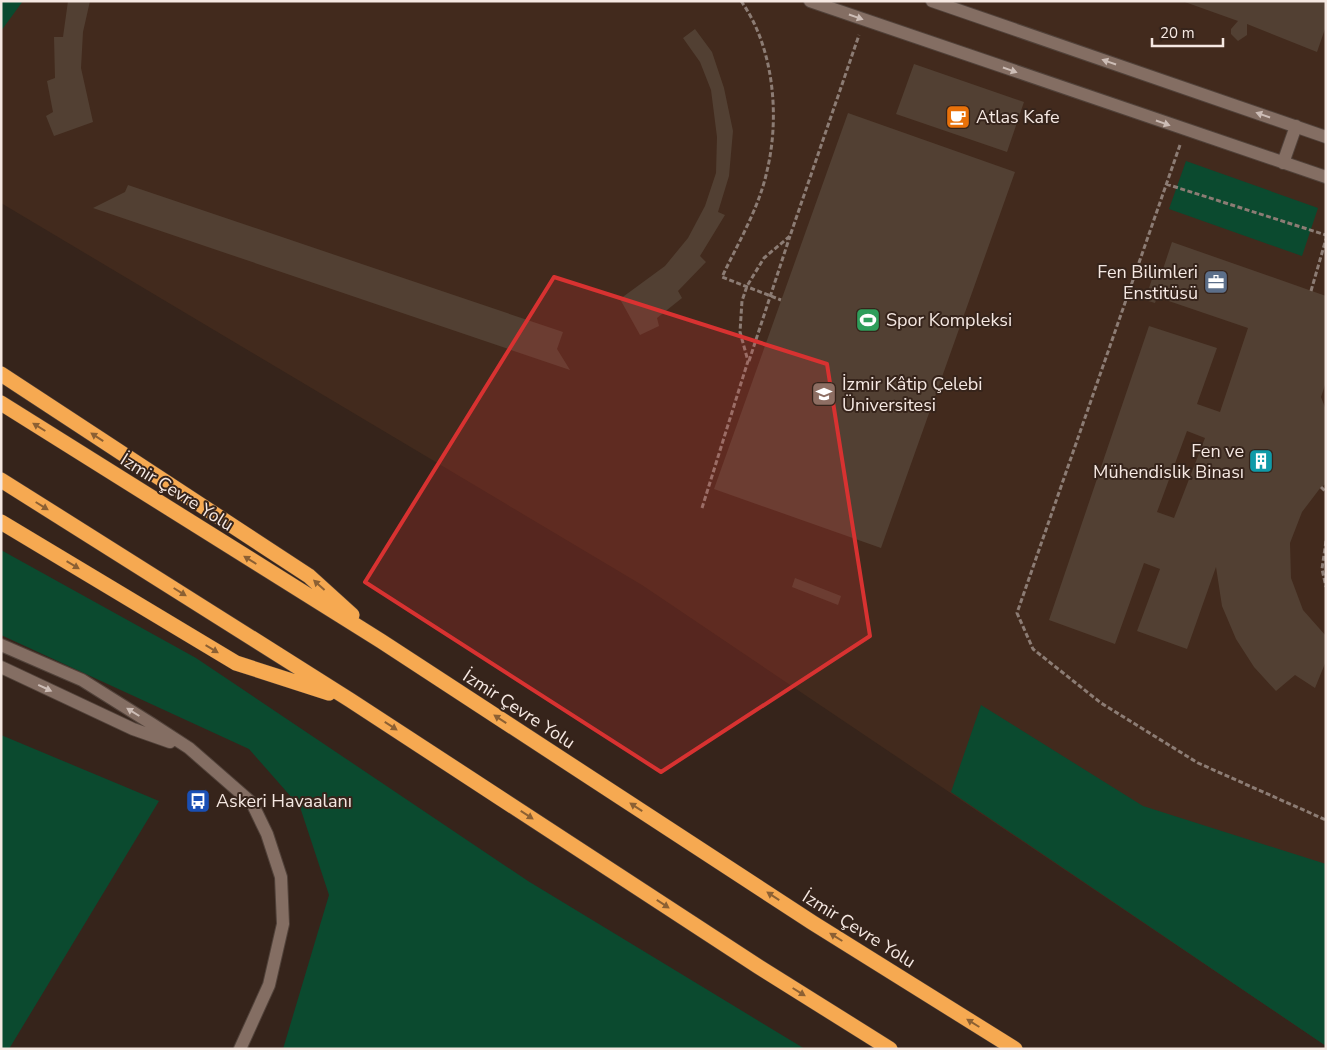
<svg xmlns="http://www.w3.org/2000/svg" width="1327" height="1050" font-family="'Nunito Sans',sans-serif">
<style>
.built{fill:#422a1d}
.green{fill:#0b4a2f}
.building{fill:#524033;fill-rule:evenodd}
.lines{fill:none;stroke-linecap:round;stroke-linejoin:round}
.minor-casing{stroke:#51423a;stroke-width:14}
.highway-casing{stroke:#51423a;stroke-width:16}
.path{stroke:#8c7c74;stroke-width:3;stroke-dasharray:5 2.5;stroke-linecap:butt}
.minor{stroke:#846e63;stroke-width:12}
.highway{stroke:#f6a951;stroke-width:15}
.oneway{fill:#cdbdb6}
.oneway2{fill:#8c6033}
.marked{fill:#d83231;fill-opacity:0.2;stroke:#d83231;stroke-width:4;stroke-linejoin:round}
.labels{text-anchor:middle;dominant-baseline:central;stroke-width:4;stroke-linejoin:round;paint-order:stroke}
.poi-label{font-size:18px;fill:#f5e8e2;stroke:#36241b;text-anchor:start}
.street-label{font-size:18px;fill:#f5e8e2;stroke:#36241b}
</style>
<rect width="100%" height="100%" fill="#36241b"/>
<path class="built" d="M1 1H1326V1046L642 585 1 203Z"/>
<path class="green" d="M1 1H23L1 31Z
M1186 161 1318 208 1302 256 1169 209Z
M1 550 196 658 528 881 805 1049H283L329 895 300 807 249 749 1 635Z
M981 705 1143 806 1326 864V1046L951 792Z
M1 735 159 801 9 1049H1Z"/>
<path class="building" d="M68 1H90L83 32 81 68 93 122 54 136 46 116 53 112 47 81 55 78 54 37H63Z
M1182 1H1326V26L1317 52 1247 24V35L1238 41 1231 34V29L1238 21Z
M695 29 712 52 724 88 733 131 729 176 718 212 725 215 700 256 706 262 678 291 682 298 657 318 659 326 640 335 620 299 665 266 688 238 705 206 716 173 717 137 711 90 700 62 683 38Z
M914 64 1024 102 1007 152 896 114Z
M848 113 1015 172 881 548 714 489Z
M128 185 563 332 557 349 570 370 93 208 125 192Z
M1172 242 1326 296V382L1321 397 1326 410V484L1321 487 1302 512 1290 543 1291 578 1303 610 1326 636V661L1315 688 1295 675 1276 691 1254 667 1236 639 1222 606 1216 567 1187 649 1137 631 1160 569 1144 563 1115 644 1049 620 1149 326 1217 348 1197 404 1220 412 1248 328 1157 297 1155 303 1145 300 1154 273 1161 275ZM1187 431 1205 438 1174 518 1157 512Z
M795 578 841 596 838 605 792 587Z"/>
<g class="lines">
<defs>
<path id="minor" d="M810 1 1326 177
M932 1 1326 137
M1283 163 1296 126
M1 645 82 680 152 724 189 748 252 803 267 834 281 877 283 924 269 985 240 1049
M1 667 133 729 170 742"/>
<path id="highway" d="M1 374 309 576 352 615
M1 403 381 641 813 923 1015 1049
M1 480 350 700 759 967 890 1049
M1 522 236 663 329 693"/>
</defs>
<use href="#minor" class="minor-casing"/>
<use href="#highway" class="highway-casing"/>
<path class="path" d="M741 1C774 47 780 117 767 171 759 208 738 243 722 277L781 300
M1180 145 1017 613 1033 649 1101 703 1198 763 1326 820
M1166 184 1326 235
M1311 291 1326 239
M749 361 790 236
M1321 487 1326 492
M702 508 748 361 740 332 742 301 747 286 764 258 790 236 859 35
M1326 541 1322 569 1326 587"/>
<use href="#minor" class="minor"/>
<use href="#highway" class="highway"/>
</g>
<defs><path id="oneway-solid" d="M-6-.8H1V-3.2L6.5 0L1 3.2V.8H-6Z" transform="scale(1.25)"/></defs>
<g class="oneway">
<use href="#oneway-solid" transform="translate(856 17) rotate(19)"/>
<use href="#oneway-solid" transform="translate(1109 62) rotate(-161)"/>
<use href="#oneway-solid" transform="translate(1010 70) rotate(19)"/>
<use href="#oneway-solid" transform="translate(1263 115) rotate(-161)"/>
<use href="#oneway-solid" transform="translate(1163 123) rotate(19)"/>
<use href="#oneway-solid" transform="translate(45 688) rotate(25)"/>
<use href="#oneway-solid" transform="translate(133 712) rotate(-148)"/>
</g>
<g class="oneway2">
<use href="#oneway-solid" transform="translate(39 427) rotate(-148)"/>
<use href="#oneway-solid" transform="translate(97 437) rotate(-147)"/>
<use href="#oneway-solid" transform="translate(42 506) rotate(32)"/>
<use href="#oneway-solid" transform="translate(250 560) rotate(-148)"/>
<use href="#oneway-solid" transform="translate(73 565) rotate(31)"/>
<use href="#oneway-solid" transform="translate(319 585) rotate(-138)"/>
<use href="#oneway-solid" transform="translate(180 592) rotate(32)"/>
<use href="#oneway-solid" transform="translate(212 649) rotate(31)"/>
<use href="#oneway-solid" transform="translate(500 719) rotate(-147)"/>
<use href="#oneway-solid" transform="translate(391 726) rotate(33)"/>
<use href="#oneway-solid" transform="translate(636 807) rotate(-147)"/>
<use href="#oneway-solid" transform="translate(527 815) rotate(33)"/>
<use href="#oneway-solid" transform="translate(773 896) rotate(-147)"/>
<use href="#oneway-solid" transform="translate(663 904) rotate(33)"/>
<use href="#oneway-solid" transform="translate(836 937) rotate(-148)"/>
<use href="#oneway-solid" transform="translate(799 992) rotate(32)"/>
<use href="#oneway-solid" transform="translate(973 1023) rotate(-148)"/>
</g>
<path class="marked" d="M554 277 827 364 870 636 661 772 365 582Z"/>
<defs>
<symbol id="cafe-square" viewBox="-11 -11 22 22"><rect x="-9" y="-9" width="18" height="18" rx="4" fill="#e8710a" stroke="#36241b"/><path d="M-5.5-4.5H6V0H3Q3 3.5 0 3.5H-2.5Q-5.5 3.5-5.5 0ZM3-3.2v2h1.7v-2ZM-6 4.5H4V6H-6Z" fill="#fff"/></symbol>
<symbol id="office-square" viewBox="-11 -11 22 22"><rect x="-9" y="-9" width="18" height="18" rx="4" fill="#5c6f8a" stroke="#36241b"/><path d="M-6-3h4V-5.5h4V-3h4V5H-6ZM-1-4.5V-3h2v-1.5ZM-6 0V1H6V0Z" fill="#fff"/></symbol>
<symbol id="stadium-square" viewBox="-11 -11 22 22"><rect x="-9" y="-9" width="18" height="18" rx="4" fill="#2e9e5b" stroke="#36241b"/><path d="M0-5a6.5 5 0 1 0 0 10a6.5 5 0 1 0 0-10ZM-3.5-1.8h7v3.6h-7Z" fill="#fff"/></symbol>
<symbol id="university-square" viewBox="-11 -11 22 22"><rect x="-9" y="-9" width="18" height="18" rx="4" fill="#8d6e63" stroke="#36241b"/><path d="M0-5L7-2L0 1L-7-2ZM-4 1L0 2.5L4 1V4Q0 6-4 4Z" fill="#fff"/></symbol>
<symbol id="building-square" viewBox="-11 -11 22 22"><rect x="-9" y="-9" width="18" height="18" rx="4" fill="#0f9aa8" stroke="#36241b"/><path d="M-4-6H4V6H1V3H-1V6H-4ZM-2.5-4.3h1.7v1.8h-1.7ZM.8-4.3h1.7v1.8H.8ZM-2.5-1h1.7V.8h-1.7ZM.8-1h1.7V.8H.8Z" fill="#fff"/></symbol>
<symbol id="bus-square" viewBox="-11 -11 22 22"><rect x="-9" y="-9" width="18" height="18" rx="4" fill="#1a4fb4" stroke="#36241b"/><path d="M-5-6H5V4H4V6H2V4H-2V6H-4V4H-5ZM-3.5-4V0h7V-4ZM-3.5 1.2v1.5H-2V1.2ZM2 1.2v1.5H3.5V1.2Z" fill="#fff"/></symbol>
</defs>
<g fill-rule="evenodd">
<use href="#cafe-square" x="944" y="103" width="28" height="28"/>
<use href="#office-square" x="1202" y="268" width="28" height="28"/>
<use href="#stadium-square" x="854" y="306" width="28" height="28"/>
<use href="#university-square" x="810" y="380" width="28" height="28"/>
<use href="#building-square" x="1247" y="447" width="28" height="28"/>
<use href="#bus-square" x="184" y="787" width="28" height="28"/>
</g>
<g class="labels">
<g class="poi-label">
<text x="976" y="117">Atlas Kafe</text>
<text x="1198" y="272" text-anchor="end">Fen Bilimleri<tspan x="1198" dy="21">Enstitüsü</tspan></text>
<text x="886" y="320">Spor Kompleksi</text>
<text x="842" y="384">İzmir Kâtip Çelebi<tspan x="842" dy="21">Üniversitesi</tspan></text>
<text x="1244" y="451" text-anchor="end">Fen ve<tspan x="1244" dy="21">Mühendislik Binası</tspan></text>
<text x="216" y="801">Askeri Havaalanı</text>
</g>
<g class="street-label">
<text transform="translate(177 492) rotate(32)">İzmir Çevre Yolu</text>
<text transform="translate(519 709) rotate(33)">İzmir Çevre Yolu</text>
<text transform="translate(859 929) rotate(32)">İzmir Çevre Yolu</text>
</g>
</g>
<rect width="1327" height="1050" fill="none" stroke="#f5e8e2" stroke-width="5"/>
<path d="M1152 38v8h71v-8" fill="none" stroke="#f5e8e2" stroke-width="2.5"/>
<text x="1160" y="38" font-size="15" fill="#f5e8e2" stroke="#36241b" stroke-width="4" paint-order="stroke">20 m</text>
</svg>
